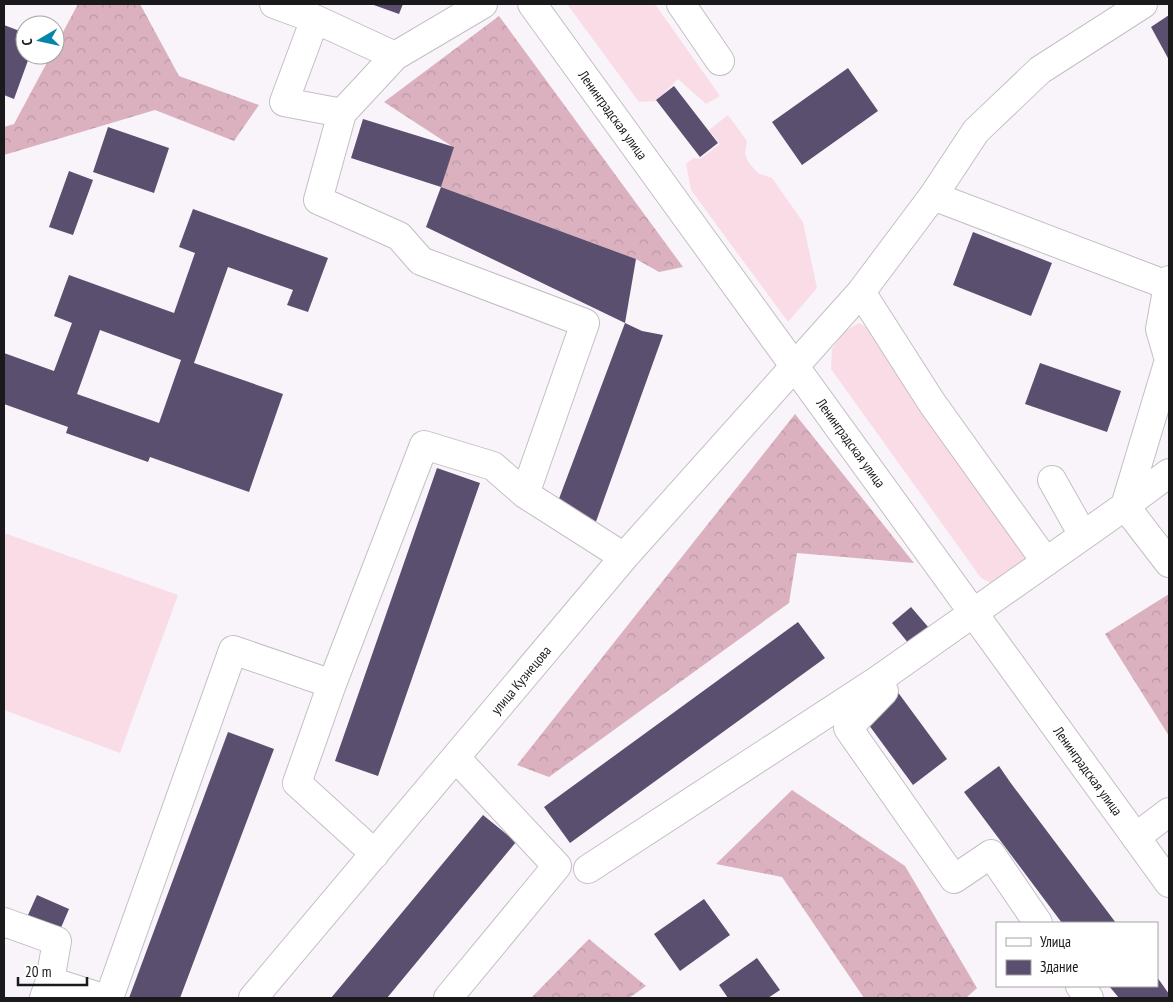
<svg xmlns="http://www.w3.org/2000/svg" width="1173" height="1002" font-family="'PT Sans Narrow',sans-serif">
<style>
.grass{fill:#fadce6}
.forest{fill:url(#forest-crowns)}
.building{fill:#5a4f6f;fill-rule:evenodd}
.lines{fill:none;stroke-linecap:round;stroke-linejoin:round}
.minor-casing{stroke:#c3bfc4;stroke-width:30}
.major-casing{stroke:#c3bfc4;stroke-width:30}
.minor{stroke:#fff;stroke-width:28}
.major{stroke:#fff;stroke-width:28}
.labels{text-anchor:middle;dominant-baseline:central;stroke-width:5;stroke-linejoin:round;paint-order:stroke}
.street-label{font-size:14px;fill:#1a191b;stroke:#fff}
</style>
<defs>
<pattern id="forest-crowns" width="20" height="18" patternUnits="userSpaceOnUse" patternTransform="scale(1.25)"><rect width="20" height="18" fill="#dbb1bf"/><path d="M2 6a3 3 0 1 1 6 0M12 15a3 3 0 1 1 6 0" fill="none" stroke="#bb98a4"/></pattern>
</defs>
<rect width="100%" height="100%" fill="#f9f4fa"/>
<path class="grass" d="M567 4H655L720 96 706 104 678 79 656 101 639 102Z
M728 115 747 141 745 153 748 162 758 173 772 178 803 222 817 288 788 322 691 190 686 164 693 158 700 159 720 144 709 130Z
M859 323 868 328 1030 554 1024 563 993 584 981 578 831 369 832 349 846 330Z
M4 533 178 595 120 753 4 710Z"/>
<path class="forest" d="M78 4H140L179 76 259 105 234 141 155 110 4 155V127L14 124 51 55H55V47Z
M499 16 683 267 659 272 636 259 441 187 453 147 384 102Z
M795 414 914 563 797 553 789 603 549 777 517 765Z
M1169 594V736L1105 634Z
M792 790 905 866 977 988 966 998H864L782 877 716 864Z
M589 939 646 986 629 998H531Z"/>
<path class="building" d="M371 4H403L399 14Z
M1169 15V60L1151 27Z
M4 25 25 33V55H30L14 99 4 95Z
M848 68 878 111 802 165 772 122Z
M674 86 718 143 700 157 656 100Z
M363 119 454 147 441 187 636 259 625 323 426 227 441 187 351 158Z
M108 127 169 148 154 193 93 172Z
M69 171 93 180 73 235 49 227Z
M193 209 328 258 308 312 287 305 293 290 228 267 194 363 283 394 249 492 150 457 148 462 66 433 68 427 4 404V353L54 371 72 323 54 316 69 275 174 313 195 253 179 247ZM100 330 181 360 159 423 77 394Z
M973 232 1052 263 1031 316 953 285Z
M625 323 642 331 663 335 593 530 551 520Z
M1040 363 1121 391 1107 432 1025 404Z
M437 468 480 483 378 776 335 761Z
M911 607 929 628 909 644 892 623Z
M798 622 825 658 570 843 544 807Z
M897 691 947 759 913 785 863 717Z
M228 732 274 749 180 998H129Z
M999 766 1010 782 1116 923H1062L964 792Z
M483 815 516 842 387 998H331Z
M37 895 69 909 60 930 28 915Z
M704 899 730 935 680 971 654 934Z
M757 958 780 990 768 998H728L719 985Z
M1157 977 1169 994V998H1119L1109 986H1157Z"/>
<g class="lines">
<defs>
<path id="minor" d="M274 4 315 19 395 56 483 4
M681 4 720 61
M315 19 284 102 342 113
M395 56 342 113 318 200 399 236 421 261 585 323 525 494
M933 196 1167 285
M1169 280 1160 329 1169 360 1125 506 1169 563
M861 292 932 403 1046 562
M1052 480 1083 535
M332 684 424 445 493 466 525 494 624 557
M881 686 884 691 848 728 954 879 991 854 1038 923
M1136 837 1169 812
M588 869 878 680 1125 506 1169 473
M4 922 57 941 50 981 44 998
M50 981 103 998
M1080 986 1089 998
M109 998 233 650 332 684 297 783 375 854
M253 998 624 557 861 292 933 196 976 131 1040 70 1143 4
M448 998 557 866 456 758"/>
<path id="major" d="M532 4 1169 883"/>
</defs>
<use href="#minor" class="minor-casing"/>
<use href="#major" class="major-casing"/>
<use href="#minor" class="minor"/>
<use href="#major" class="major"/>
</g>
<g class="labels">
<g class="street-label">
<text transform="translate(613 115) rotate(54)">Ленинградская улица</text>
<text transform="translate(851 443) rotate(54)">Ленинградская улица</text>
<text transform="translate(521 680) rotate(-50)">улица Кузнецова</text>
<text transform="translate(1088 771) rotate(54)">Ленинградская улица</text>
</g>
</g>
<rect width="1173" height="1002" fill="none" stroke="#1a191b" stroke-width="10"/>
<rect x="996" y="922" width="162" height="65" fill="#ffffff" stroke="#a3a3a4"/>
<rect x="1006" y="938" width="25" height="8" fill="#ffffff" stroke="#a3a3a4"/>
<text x="1040" y="947" font-size="15" fill="#1a191b">Улица</text>
<rect x="1006" y="960" width="25" height="15" fill="#5a4f6f" stroke="#a3a3a4"/>
<text x="1040" y="972" font-size="15" fill="#1a191b">Здание</text>
<g transform="translate(40 40) rotate(261)"><circle r="24" fill="#ffffff" stroke="#a3a3a4"/>
<path d="M0-4L9 19L0 12L-9 19Z" fill="#0386a8"/>
<text y="-8" font-size="14" font-weight="bold" text-anchor="middle" fill="#1a191b">С</text>
</g>
<path d="M18 977v8h69v-8" fill="none" stroke="#1a191b" stroke-width="2.5"/>
<text x="25" y="977" font-size="15" fill="#1a191b" stroke="#ffffff" stroke-width="4" paint-order="stroke">20 m</text>
</svg>
